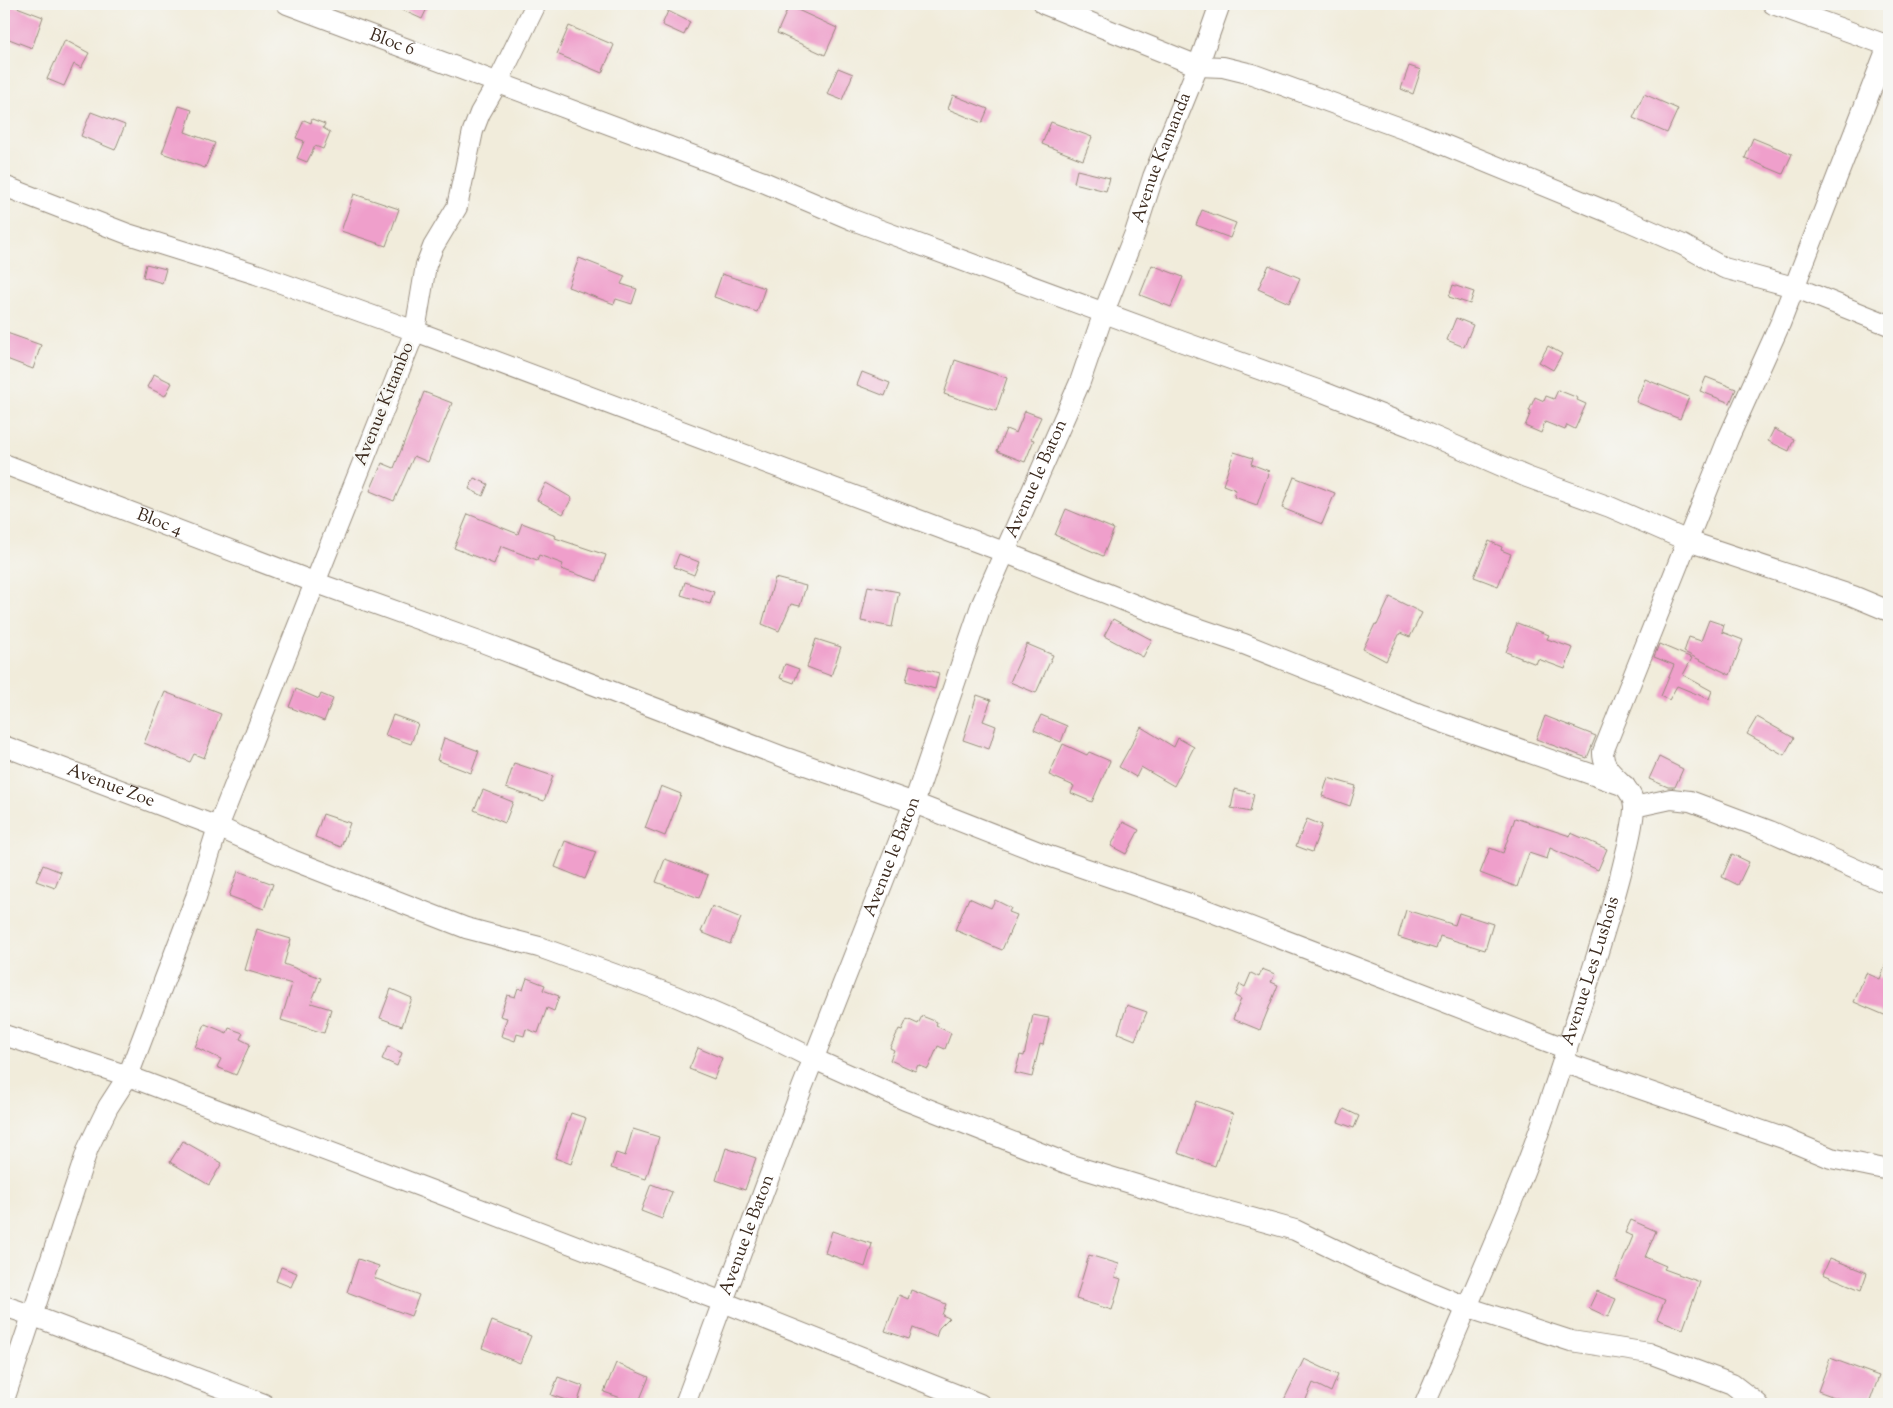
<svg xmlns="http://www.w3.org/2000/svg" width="1893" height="1408" font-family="'Sorts Mill Goudy',serif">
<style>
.building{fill:#ef9fcb}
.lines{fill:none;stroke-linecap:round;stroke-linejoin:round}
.minor-casing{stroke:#968b7c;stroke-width:22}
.minor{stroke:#fff;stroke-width:20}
.labels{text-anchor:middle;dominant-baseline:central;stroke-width:5;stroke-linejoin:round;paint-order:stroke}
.street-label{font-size:18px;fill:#3b2a1e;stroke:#f6f6f2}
</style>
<rect width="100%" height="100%" fill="#f6f6f2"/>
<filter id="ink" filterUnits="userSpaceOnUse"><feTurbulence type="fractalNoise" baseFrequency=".02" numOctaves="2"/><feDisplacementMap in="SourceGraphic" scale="10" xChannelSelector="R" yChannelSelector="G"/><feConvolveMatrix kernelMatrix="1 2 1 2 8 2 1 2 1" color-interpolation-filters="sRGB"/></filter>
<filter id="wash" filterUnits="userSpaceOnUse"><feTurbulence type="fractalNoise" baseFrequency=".0096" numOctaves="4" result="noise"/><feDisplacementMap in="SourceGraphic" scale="20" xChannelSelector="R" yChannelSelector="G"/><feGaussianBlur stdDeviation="1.12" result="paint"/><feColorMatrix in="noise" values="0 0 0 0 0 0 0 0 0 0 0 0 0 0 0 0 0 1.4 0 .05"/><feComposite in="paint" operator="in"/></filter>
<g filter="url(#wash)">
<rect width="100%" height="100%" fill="#f1ecdb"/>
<g id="blocks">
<path class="building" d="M4 4H9L43 17 32 48 4 37Z
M389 4H429L422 19Z
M789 6 837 28 825 55 777 33Z
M668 11 690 22 684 35 662 25Z
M569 26 614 45 602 73 557 54Z
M65 40 89 53 81 68 74 64 64 86 47 79Z
M1409 66 1421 70 1413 94 1401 89Z
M838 68 853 74 842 100 827 94Z
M1644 94 1678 109 1667 133 1633 118Z
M953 95 988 109 982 123 948 109Z
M179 106 192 110 185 132 215 143 205 168 162 153Z
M91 112 125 125 115 150 81 136Z
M312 119 325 124 323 128 330 132 323 149 315 146 307 162 297 158 304 141 296 138 304 120 311 123Z
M1051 122 1092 137 1083 160 1042 144Z
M1753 138 1792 154 1783 174 1745 158Z
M1077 170 1110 178 1106 191 1074 183Z
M354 194 399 209 386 246 341 231Z
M1202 210 1236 223 1230 238 1196 225Z
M579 258 625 276 621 284 637 289 632 304 616 299 614 304 568 287Z
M146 264 166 269 162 283 143 277Z
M1152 265 1183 277 1171 307 1140 295Z
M1269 265 1300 278 1289 303 1258 289Z
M722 274 765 288 757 312 714 297Z
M1453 285 1474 292 1470 304 1449 297Z
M1456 318 1473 325 1464 347 1447 340Z
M4 332 41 345 33 369 4 358Z
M1548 346 1562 354 1553 370 1539 362Z
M955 360 1007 378 996 411 944 394Z
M862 372 890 383 885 396 857 385Z
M154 374 172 383 165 396 147 387Z
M1706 377 1736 389 1730 403 1700 391Z
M1645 379 1689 397 1680 419 1636 402Z
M1558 390 1578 398 1577 400 1586 404 1575 429 1567 425 1565 430 1545 422 1541 433 1525 426 1531 412 1529 411 1535 397 1544 401 1546 396 1554 399Z
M424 392 452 403 428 462 414 456 394 501 370 491 382 463 394 468Z
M1025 411 1041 417 1031 439 1034 440 1025 462 997 451 1006 429 1016 433Z
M1774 429 1794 439 1789 451 1768 441Z
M1234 452 1253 458 1251 464 1269 471 1257 505 1234 497 1236 490 1223 485Z
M1294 477 1335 493 1322 524 1282 508Z
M474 478 488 484 483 496 469 489Z
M546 483 572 498 563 514 537 500Z
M1066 509 1114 529 1103 556 1055 535Z
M468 514 518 534 522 523 556 536 555 538 606 555 597 581 561 569 563 564 539 555 537 560 501 546 494 564 454 548Z
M1489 541 1502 547 1501 550 1511 554 1498 586 1474 577Z
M679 554 699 562 694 575 674 567Z
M775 578 806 586 800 606 791 604 779 631 762 624Z
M685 582 714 592 710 604 681 595Z
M868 586 899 592 892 627 861 621Z
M1390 597 1422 613 1410 637 1400 633 1386 661 1363 649 1375 624 1377 625Z
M1113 619 1152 640 1143 657 1104 636Z
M1709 620 1724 625 1722 632 1743 640 1730 675 1684 652 1689 637 1701 641Z
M1517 623 1549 635 1547 639 1573 648 1565 669 1538 659 1536 664 1506 652Z
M816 639 841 647 831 676 807 667Z
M1027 644 1053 655 1036 693 1010 682Z
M1659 644 1692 658 1683 675 1712 691 1709 699 1677 686 1669 700 1661 696 1674 665 1654 657Z
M785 664 799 669 794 683 780 678Z
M910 665 939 673 935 689 906 681Z
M296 689 319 699 321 694 333 699 324 721 289 707Z
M165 692 221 714 204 758 194 754 190 762 144 743Z
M977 695 991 700 983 721 996 726 989 749 963 740Z
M393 715 418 724 411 744 385 735Z
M1041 715 1067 726 1061 742 1034 730Z
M1545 716 1596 736 1587 758 1536 739Z
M1757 717 1794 738 1784 755 1747 734Z
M1141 727 1174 747 1178 738 1194 747 1174 786 1141 767 1136 777 1119 767Z
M444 738 479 751 471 773 437 760Z
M1063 744 1087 755 1089 752 1110 761 1092 802 1071 793 1074 786 1049 775Z
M1659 757 1683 769 1675 787H1668L1649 779Z
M514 763 553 776 544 801 506 788Z
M1328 778 1356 786 1350 806 1322 796Z
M661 786 681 794 665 836 645 828Z
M1235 789 1254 794 1250 812 1231 808Z
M483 790 513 802 505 823 474 810Z
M323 814 350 823 341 847 315 837Z
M1515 818 1570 836 1571 833 1607 849 1598 870 1550 848 1547 859 1529 853 1517 887 1480 873 1490 848 1503 853Z
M1307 819 1322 825 1312 852 1296 846Z
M1123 822 1139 830 1126 854 1111 846Z
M565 841 596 852 585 879 555 867Z
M1732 854 1749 862 1738 885 1722 877Z
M665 859 708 875 699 898 656 882Z
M43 865 61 872 55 888 36 881Z
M238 871 273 884 264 909 229 896Z
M969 898 991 908 995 900 1011 908 1009 912 1017 915 1002 950 955 930Z
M712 906 741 918 730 944 701 932Z
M1406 910 1455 925 1459 913 1493 924 1485 950 1440 936 1436 949 1398 937Z
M257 929 291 939 284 964 321 978 311 1003 331 1009 324 1033 281 1020 292 984 245 970Z
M1889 956V1017L1854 1002 1866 973 1880 979Z
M1262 969 1275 974 1271 982 1278 985 1260 1030 1233 1019 1241 999 1235 996 1240 984 1245 987 1251 973 1259 977Z
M527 978 545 985 543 990 559 996 554 1011 547 1008 538 1033 526 1029 524 1036 517 1034 515 1041 501 1036 507 1018 500 1016 507 995 515 997 518 988 523 990Z
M391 989 412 998 402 1026 380 1018Z
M1127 1005 1147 1012 1135 1040 1118 1033Z
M1033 1015 1049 1018 1043 1045 1040 1044 1032 1077 1015 1073 1020 1055 1024 1056Z
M922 1016 937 1022 936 1026 951 1033 945 1049 938 1046 928 1069 918 1065 915 1071 890 1060 894 1050 890 1048 899 1029 902 1030 907 1019 918 1024Z
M205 1024 227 1033 229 1028 243 1033 240 1039 250 1044 236 1075 217 1067 221 1059 195 1047Z
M388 1046 402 1053 397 1066 382 1059Z
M698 1048 722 1058 714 1079 689 1069Z
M1196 1101 1233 1114 1215 1166 1178 1153Z
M1344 1109 1359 1116 1354 1128 1338 1122Z
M571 1113 586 1118 571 1164 555 1158Z
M633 1129 659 1137 646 1179 611 1168 616 1153 625 1156Z
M183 1141 222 1163 209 1185 170 1162Z
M726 1148 756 1158 745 1190 716 1180Z
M651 1184 672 1192 662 1219 641 1211Z
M1631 1220 1656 1231 1645 1257 1666 1266 1664 1269 1700 1282 1683 1329 1657 1319 1665 1300 1615 1280 1633 1236 1625 1233Z
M832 1231 872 1244 865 1267 825 1253Z
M1089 1255 1119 1264 1115 1277 1121 1279 1112 1310 1076 1299Z
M1830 1258 1867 1273 1861 1290 1823 1274Z
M358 1259 379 1266 374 1278 419 1295 411 1316 347 1292Z
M281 1267 297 1273 291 1287 276 1281Z
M911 1290 946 1304 942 1315 949 1318 939 1328 936 1337 913 1328 909 1339 885 1331 899 1295 908 1299Z
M1597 1291 1616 1299 1608 1317 1589 1308Z
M492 1321 531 1336 520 1363 482 1348Z
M1830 1358 1879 1376 1869 1404H1853L1818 1391Z
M1304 1359 1338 1375 1331 1392 1313 1383 1304 1404H1282Z
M616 1363 649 1377 638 1404 604 1392Z
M558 1377 583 1386 577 1404 551 1395Z"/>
</g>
</g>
<g filter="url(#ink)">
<use href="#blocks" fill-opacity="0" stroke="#968b7c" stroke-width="1"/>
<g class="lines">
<defs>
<g id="minor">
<path id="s1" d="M287 4 761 181 853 220 1183 342 1323 392 1412 427 1527 477 1610 507 1688 541 1853 596 1889 611"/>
<path d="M536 4 498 82 480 113 473 131 457 207 433 247 426 265 415 331 1004 552 1165 617 1244 644 1422 715 1625 786"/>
<path d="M1044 4 1198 66 1223 67 1252 74 1420 135 1608 212 1683 245 1724 268 1794 287 1889 325"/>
<path d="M1773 4 1889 46"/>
<path d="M4 186 128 234 256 274 415 331 218 827 196 897 128 1076 108 1107 88 1148 4 1400"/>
<path id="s2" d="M4 464 314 582 482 642 786 758 914 803 1049 856 1204 909 1567 1049"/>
<path id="s3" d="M4 746 218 827 292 860 466 928 539 947 675 996 772 1038 814 1059 905 1100 1071 1165 1183 1199 1295 1230 1371 1267 1466 1307 1571 1341 1649 1353 1732 1384 1758 1404"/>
<path d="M1634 807 1671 799 1690 801 1770 831 1889 884"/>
<path d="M4 1035 128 1076 446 1196 723 1302 980 1404"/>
<path d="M1563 1062 1783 1138 1831 1158 1889 1170"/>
<path d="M4 1306 31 1315 264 1404"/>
<path id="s4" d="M685 1404 802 1088 914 803 981 606 1080 382 1104 312 1135 233 1153 177 1198 66 1220 4"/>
<path id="s5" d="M1425 1404C1458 1327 1492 1251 1523 1174 1549 1109 1569 1041 1591 974 1603 936 1615 899 1624 861 1628 844 1633 827 1634 809 1635 783 1602 777 1603 752L1728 439 1780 324 1889 43"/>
</g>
</defs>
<use href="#minor" class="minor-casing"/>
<use href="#minor" class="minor"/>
</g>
</g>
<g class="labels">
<g class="street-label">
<text stroke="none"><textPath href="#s1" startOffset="112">Bloc 6</textPath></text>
<text stroke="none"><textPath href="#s4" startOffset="1335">Avenue Kamanda</textPath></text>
<text transform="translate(385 404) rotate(-68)">Avenue Kitambo</text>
<text stroke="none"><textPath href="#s4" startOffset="990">Avenue le Baton</textPath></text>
<text stroke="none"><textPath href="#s2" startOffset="166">Bloc 4</textPath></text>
<text stroke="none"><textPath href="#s3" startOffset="114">Avenue Zoe</textPath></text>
<text stroke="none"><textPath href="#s4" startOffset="585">Avenue le Baton</textPath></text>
<text stroke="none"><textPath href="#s5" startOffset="464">Avenue Les Lushois</textPath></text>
<text stroke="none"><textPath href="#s4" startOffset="180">Avenue le Baton</textPath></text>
</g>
</g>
<rect width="1893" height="1408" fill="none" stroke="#f6f6f2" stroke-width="20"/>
</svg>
